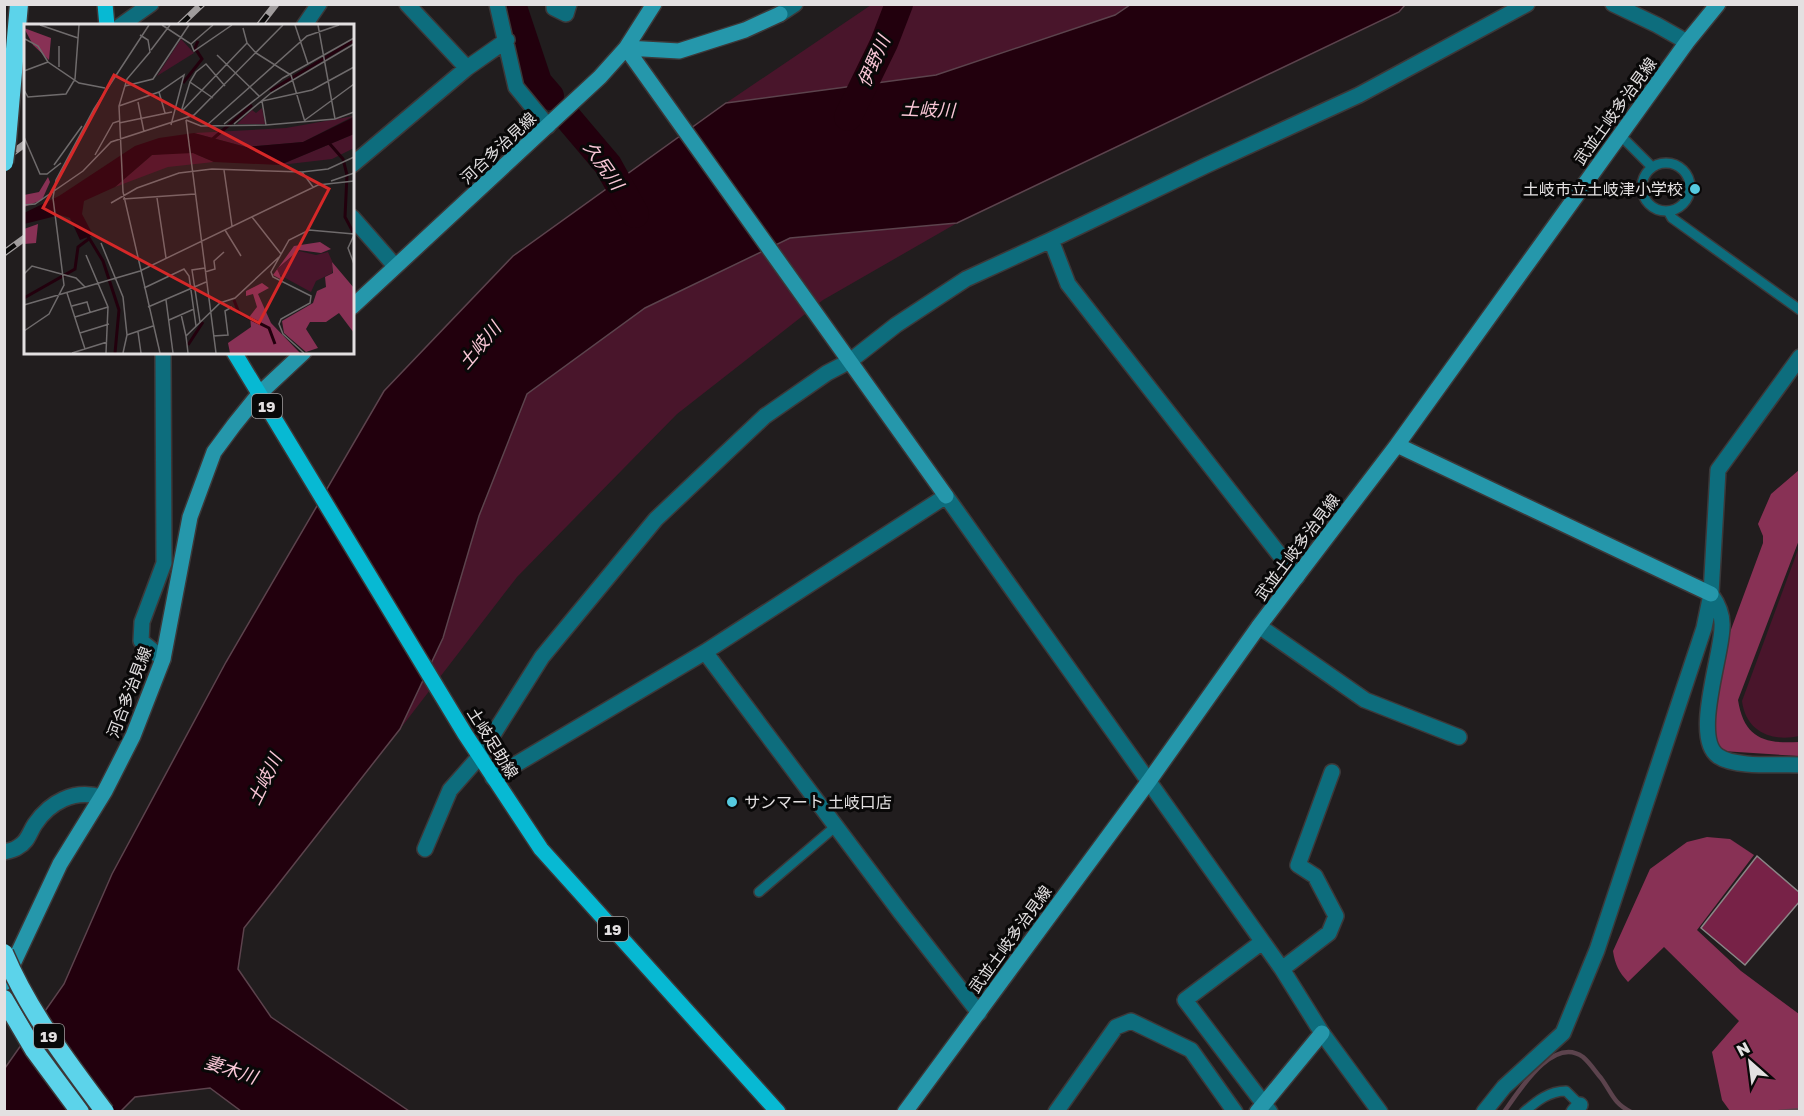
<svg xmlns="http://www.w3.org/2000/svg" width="1804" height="1116" font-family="'Golos Text','Noto Sans JP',sans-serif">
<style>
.green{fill:#49152b}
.forest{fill:#883155}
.water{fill:#22000d;stroke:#5c434d;stroke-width:1.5}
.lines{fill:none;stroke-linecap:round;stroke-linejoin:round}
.stream{stroke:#5c434d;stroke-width:4.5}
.river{stroke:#22000d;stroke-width:28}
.building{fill:#772247;stroke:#8b8687;stroke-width:1.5}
.lane-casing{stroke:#3c3839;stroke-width:12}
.street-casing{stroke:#3c3839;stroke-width:18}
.secondary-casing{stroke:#3c3839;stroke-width:18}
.primary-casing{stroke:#3c3839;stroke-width:18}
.highway-casing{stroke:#3c3839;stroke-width:21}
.lane{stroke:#0d6d7d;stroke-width:9}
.street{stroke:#0d6d7d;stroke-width:15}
.secondary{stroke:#2597ab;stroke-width:15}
.primary{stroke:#07b9d3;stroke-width:15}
.highway{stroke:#5cd3ea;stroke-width:18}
.rail-casing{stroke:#a09c9d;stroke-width:7}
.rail{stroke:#090808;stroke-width:4.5;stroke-dasharray:14;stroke-linecap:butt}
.highway-bridge-casing{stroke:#3c3839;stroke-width:21;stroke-linecap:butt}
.highway-bridge{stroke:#5cd3ea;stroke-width:18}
.poi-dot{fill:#55cae0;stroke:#090808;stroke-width:2}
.labels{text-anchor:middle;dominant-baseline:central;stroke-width:6;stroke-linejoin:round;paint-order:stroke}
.shield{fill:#090808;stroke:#a29fa0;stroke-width:1.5}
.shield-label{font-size:15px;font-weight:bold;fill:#e3e0e1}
.street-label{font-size:16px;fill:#e3e0e1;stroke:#090808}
.poi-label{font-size:16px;fill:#e3e0e1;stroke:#090808;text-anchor:end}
.water-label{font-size:18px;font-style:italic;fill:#fac7d7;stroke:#090808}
.inset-river{fill:none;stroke:#22000d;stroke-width:3}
.inset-road{fill:none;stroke:#6f6b6c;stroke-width:1.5}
.view{fill:#d62828;fill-opacity:0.15;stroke:#d62828;stroke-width:3}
.inset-edge{fill:none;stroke:#e3e0e1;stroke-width:3}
</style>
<rect width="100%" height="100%" fill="#211d1e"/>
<path class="green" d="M871 5H1130L1115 15 936 75 726 103Z
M957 223 823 300 677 414 517 577 400 729 443 638 479 516 527 394 645 308 790 237Z
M1799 547V736C1772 742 1746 732 1742 701Z"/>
<path class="forest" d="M1799 470V540L1738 700C1744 738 1764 744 1799 742V756L1722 751 1716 746 1713 723 1726 643 1763 543V536L1758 524 1771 494Z
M1707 837 1730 839 1754 855 1697 930 1741 971 1799 1014V1111H1730L1722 1100 1712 1052 1739 1021 1664 947 1628 982C1619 972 1615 965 1613 951L1650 869 1687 842Z"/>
<path class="water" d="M1130 5H1405L1399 12 957 223 790 238 645 308 527 394 479 516 443 638 400 729 244 928 238 969 271 1017 409 1111H241L210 1088 135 1097 121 1111 5 1112V1068L64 984 112 874 226 662 384 391 513 256 726 103 936 75 1115 15Z"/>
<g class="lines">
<path class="stream" d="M1504 1112C1519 1091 1553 1035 1583 1057 1590 1063 1595 1071 1601 1078 1612 1093 1613 1103 1631 1112
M1779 1112 1800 1110"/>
<path class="river" d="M512 4 538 82 550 96
M848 117 884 43 899 4
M569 119 608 165 635 214"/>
</g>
<path class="building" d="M1757 856 1800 893V901L1745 965 1701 928Z"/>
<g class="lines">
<defs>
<path id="lane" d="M1620 135 1652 167
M1642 187a24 24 0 1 1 48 0a24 24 0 1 1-48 0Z
M1668 211 1672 218 1800 310
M759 892 836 826
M1524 1112C1537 1101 1549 1091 1566 1091L1580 1105"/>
<path id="street" d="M407 4 467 68
M497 4 516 87 548 126
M554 4V8L566 14 569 4
M1613 4 1657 25 1687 42
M780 14 795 4
M120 26 151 4
M304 26 319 4
M352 165 467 68 507 40
M352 217 395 266
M1051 240 1068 284 1297 577
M1711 594C1718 604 1723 614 1722 627 1722 655 1692 738 1718 756 1735 768 1779 764 1800 765
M1259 626 1365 700 1459 737
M705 652 901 913 979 1013
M163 659 141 641 142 622 164 563 163 352
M493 778 705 652 946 496 1282 969 1322 1033 1380 1112
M425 849 450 790 479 757 542 657 656 519 765 416 827 373 850 361 896 325 966 279 1051 240 1207 165 1359 95 1527 4
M4 852C9 851 14 850 18 847 28 842 29 833 35 824 50 802 74 789 101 797
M1262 942 1185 1000 1270 1112
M1282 969 1329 933 1336 916 1315 876 1298 865 1332 772
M1056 1112 1116 1027 1131 1021 1191 1050 1235 1112
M1484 1112 1504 1087 1563 1033 1597 950 1704 628 1711 594 1718 470 1800 357
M1574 1112 1580 1105"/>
<path id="secondary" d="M626 48 946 496
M626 48 679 51 745 30 780 14
M352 307 600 77 626 48 654 4
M1397 445 1711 594
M4 983 60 864 105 791 133 736 163 659 190 517 214 452 234 425 259 394 304 352
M905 1112 1149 781 1259 626 1397 445 1687 42 1718 4
M1257 1112 1322 1033"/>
<path id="primary" d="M105 4 107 26
M234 352 465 734 541 849 778 1112"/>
<path id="highway" d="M7 140 19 4
M4 999 34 1050 80 1112"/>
</defs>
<use href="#lane" class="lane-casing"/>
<use href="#street" class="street-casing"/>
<use href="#secondary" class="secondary-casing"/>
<use href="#primary" class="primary-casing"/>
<use href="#highway" class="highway-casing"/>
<use href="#lane" class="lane"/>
<use href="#street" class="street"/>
<use href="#secondary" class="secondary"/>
<use href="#primary" class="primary"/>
<use href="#highway" class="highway"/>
<defs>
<path id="rail" d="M179 26 202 4
M259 26 276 4
M4 159 26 143
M4 253 26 237"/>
</defs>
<use href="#rail" class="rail-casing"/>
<use href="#rail" class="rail"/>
<defs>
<path id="highway-bridge" d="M4 162 7 140
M4 953C29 1012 67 1061 105 1112"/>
</defs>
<use href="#highway-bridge" class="highway-bridge-casing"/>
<use href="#highway-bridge" class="highway-bridge"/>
</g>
<g class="poi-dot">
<circle cx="1695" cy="189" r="6"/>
<circle cx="732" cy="802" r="6"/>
</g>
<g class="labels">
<g class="shield">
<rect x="252" y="394" width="30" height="24" rx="4.5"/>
<rect x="598" y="917" width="30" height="24" rx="4.5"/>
<rect x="34" y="1024" width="30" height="24" rx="4.5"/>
</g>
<g class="shield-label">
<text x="267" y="406">19</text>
<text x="613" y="929">19</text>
<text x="49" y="1036">19</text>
</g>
<g class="street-label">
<text transform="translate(1615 111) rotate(-54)">武並土岐多治見線</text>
<text transform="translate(498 148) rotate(-43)">河合多治見線</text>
<text transform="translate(1297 547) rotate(-53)">武並土岐多治見線</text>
<text transform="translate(129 692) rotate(-69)">河合多治見線</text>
<text transform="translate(493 743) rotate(58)">土岐足助線</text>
<text transform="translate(1010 939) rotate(-54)">武並土岐多治見線</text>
</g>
<g class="poi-label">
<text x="1683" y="189">土岐市立土岐津小学校</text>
<text x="744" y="802" text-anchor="start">サンマート 土岐口店</text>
</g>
<g class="water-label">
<text transform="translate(873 61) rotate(-66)">伊野川</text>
<text transform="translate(928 109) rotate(2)">土岐川</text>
<text transform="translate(604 165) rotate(55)">久尻川</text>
<text transform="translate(479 345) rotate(-50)">土岐川</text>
<text transform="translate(264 779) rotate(-64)">土岐川</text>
<text transform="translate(231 1069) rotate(18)">妻木川</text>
</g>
</g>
<g transform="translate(24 24)">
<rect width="330" height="330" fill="#211d1e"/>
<path d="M157 15 170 29 133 52ZM238 84 241 100H213L228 86 232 89ZM330 92 279 118 222 123 170 109 262 104ZM330 110V124L308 135 256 141ZM147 129H169L190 138 144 143 91 163 128 131ZM275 227 292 231 304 228 308 237V249L292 257 287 268 254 250 253 245Z" fill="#49152b"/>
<path d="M0 4 27 14 25 36 9 21ZM24 153 26 158 18 176 0 183V171L15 168ZM14 200 12 219 0 220V205ZM296 218 307 225 297 229 275 226 253 245 258 256 249 251 270 222ZM308 238 330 264V309L315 289 302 298H286L282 305 294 324 282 328 260 309 258 297 289 279 293 267 302 263 301 253 309 249ZM238 259 245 264 234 270 247 299 276 329H206L204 319 227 303 226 292 233 283 229 270 222 272V267Z" fill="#883155"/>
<path d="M330 93V110L256 141 190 138 169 129 128 131 91 163 60 177 58 190 69 211 56 216 46 194 36 191 0 200V189L35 172 111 122 135 114 170 109 222 123 279 118Z" fill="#22000d"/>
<path class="inset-river" d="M159 59 178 35 171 24 174 17M246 67 329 17M184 119 228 81M305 119 319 135 323 151 321 193 329 208M62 209 79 237 95 286 91 329M0 274 51 245 54 223 66 214M210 276 215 289 245 304 251 320M164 321 179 298"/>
<path class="inset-road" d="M16 1 54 14M138 1 167 20 170 27 208 1M271 1 284 40M294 1 311 95M219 4 223 19 232 29M116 11 124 16 126 28 103 55 95 82 99 168 136 329M1 15 14 22 24 38 55 59 81 64M167 20 189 1M127 26 146 1M232 29 267 51 281 98M193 31 235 72M35 43V22M0 47 24 38M166 58 157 88 223 19M101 62 129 55 165 1M0 66 4 73 42 70 51 55 55 1M135 68 141 89M189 74 166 58 172 48 182 40 201 62M114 78 120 108M95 82 135 68 160 51 147 101M162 96 192 329M162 96 177 102 242 101 311 95 330 88M281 96 330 60M95 99 148 88M200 100 259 54 330 14M210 100 247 69 330 20M242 101 238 77 288 66 330 43M182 102 283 12 315 1M0 113 16 150H23L37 139M71 131 89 99 95 97M30 141 58 102M200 146 208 202M278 148 289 163M307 157 330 149M133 174 142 234M99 175 171 170M87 179 113 164 155 149 188 145 278 148 304 145 330 133M0 181 11 180 59 147 87 118 170 91 259 1M228 193 257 230M201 206 217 232M330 211 324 224 330 240M77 219 99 273 103 311 99 329M62 231 84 283 82 329M181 248 191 245 190 237 200 228M0 250 8 242 52 254 61 263M120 264 160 245 165 252 172 302M43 269 61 325M142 276 149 329M0 281 116 247 294 161 330 157M48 282 63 278 66 288M124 283 182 258M157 290 162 312M51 293 84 283M145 296 170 285M176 298 168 246 181 244M0 307 25 290 40 261 29 174 32 156 70 85 125 1M114 308 117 329M56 309 85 300M103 311 129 302M189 312 204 311 201 287 208 283M48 329 83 318M164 329 162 312 196 279 211 274 255 233M280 329 259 310 255 300 257 295 286 279 287 272 249 253 247 248 265 216 285 206 330 210"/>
<path class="view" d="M90 51 305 165 235 299 19 184Z"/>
<rect width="330" height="330" class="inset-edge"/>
</g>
<rect width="1804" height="1116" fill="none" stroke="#e3e0e1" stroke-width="12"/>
<g transform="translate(1750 1062) rotate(332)" stroke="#090808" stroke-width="4.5" paint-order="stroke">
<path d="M0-4.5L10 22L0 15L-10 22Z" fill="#e3e0e1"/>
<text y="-9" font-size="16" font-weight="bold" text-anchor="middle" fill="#e3e0e1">N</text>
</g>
</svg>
